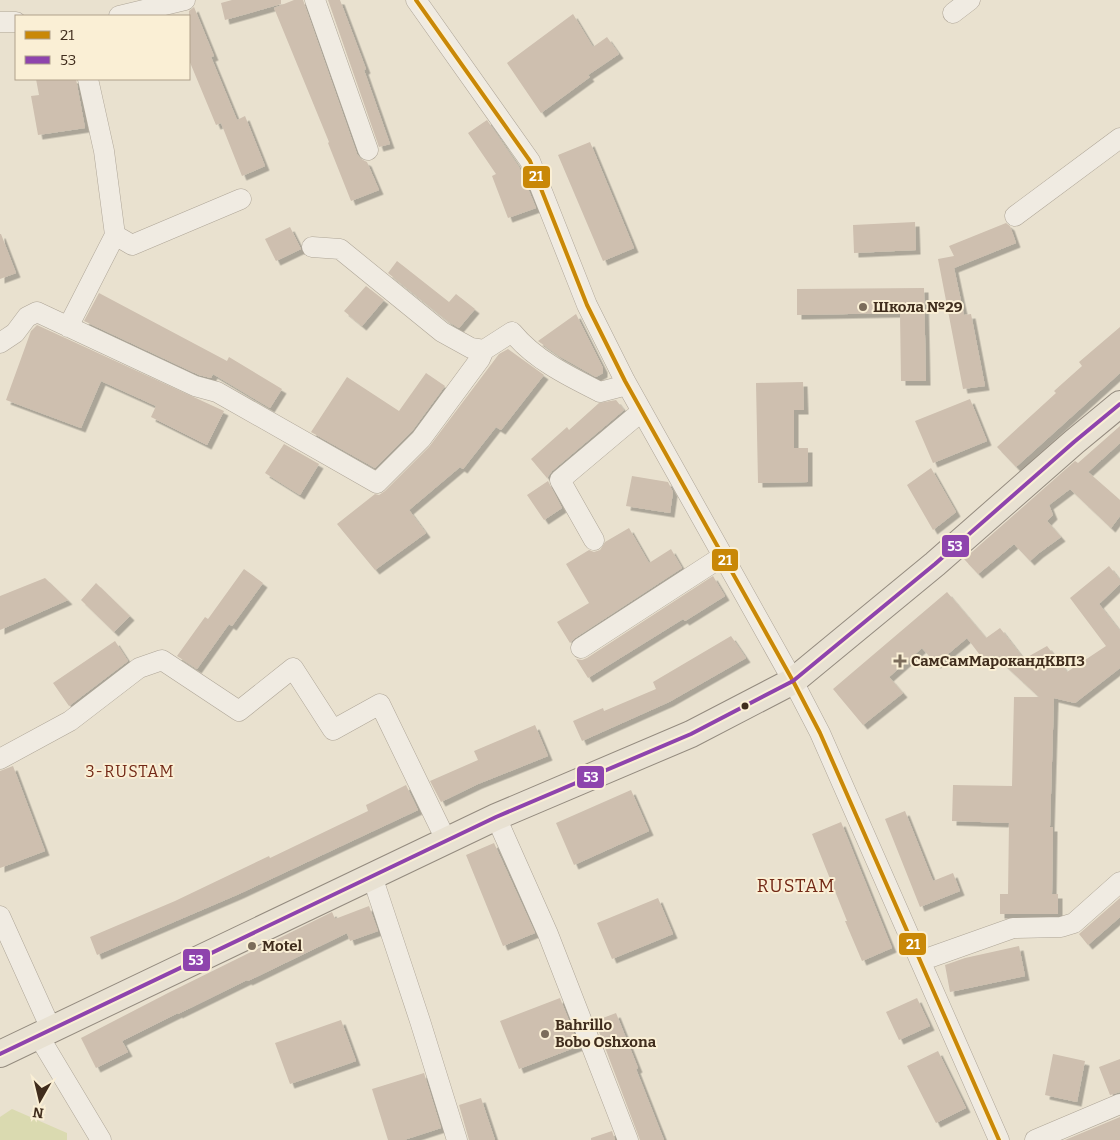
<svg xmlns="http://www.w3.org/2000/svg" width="1120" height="1140" font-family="Bitter,serif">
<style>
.green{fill:#dadab0}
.building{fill:#cebfaf;filter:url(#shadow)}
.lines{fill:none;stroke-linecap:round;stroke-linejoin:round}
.minor-casing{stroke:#aea597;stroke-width:21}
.major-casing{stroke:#948b7f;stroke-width:28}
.minor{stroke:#f0ebe2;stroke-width:20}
.major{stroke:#e8e1d2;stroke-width:26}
.bus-1-casing{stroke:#faefd5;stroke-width:8}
.bus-2-casing{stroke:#faefd5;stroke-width:8}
.bus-1{stroke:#c98807;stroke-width:4}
.bus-2{stroke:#8e44ad;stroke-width:4}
.poi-dot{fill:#7b6c5b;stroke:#faefd5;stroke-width:2}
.bus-dot{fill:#402d1d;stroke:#faefd5;stroke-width:2}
.labels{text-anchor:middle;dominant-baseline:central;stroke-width:4;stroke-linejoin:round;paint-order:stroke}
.poi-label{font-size:15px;font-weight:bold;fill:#402d1d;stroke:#faefd5;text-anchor:start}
.neighbourhood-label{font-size:16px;letter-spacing:1px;fill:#722816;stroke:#faefd5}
.quarter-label{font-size:18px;letter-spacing:1px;fill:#722816;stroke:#faefd5}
.line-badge{stroke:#faefd5;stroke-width:2}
.badge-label{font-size:14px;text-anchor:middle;font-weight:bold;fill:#fff}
</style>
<defs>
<filter id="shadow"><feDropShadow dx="4.5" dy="4.5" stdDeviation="0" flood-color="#0004"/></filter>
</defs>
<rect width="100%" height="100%" fill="#e9e1cf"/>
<path class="green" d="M12 1109 67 1133V1140H0V1117Z"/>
<path class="building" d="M232 0H281V4L225 20 221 3Z
M294 0H303L357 154 361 159 367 162 379 190 351 201 328 143 329 142 274 8Z
M328 0H340L366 69 364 70 390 144 379 147Z
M194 7 214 56 211 57 237 120 245 116 265 166 242 176 221 123 216 125 189 60V11Z
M573 14 593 47 607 37 619 54 588 75 590 77 541 113 507 63Z
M36 79H76L85 128 38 135 31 96 39 95Z
M487 120 519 167 536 208 508 218 492 176 496 174 468 133Z
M590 142 634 248 603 261 558 155Z
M915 222 916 250 854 253 853 225Z
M1006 223 1010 226 1016 243 954 268 964 315 971 314 985 386 963 389 938 259 954 256 949 246Z
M290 227 301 249 276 261 265 239Z
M0 234H1L16 273 0 279Z
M397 261 449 302 456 294 475 309 459 328 449 322 388 273Z
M366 286 384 300 362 326 344 311Z
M924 288 926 381H901L900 313 797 315V289Z
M99 293 227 361 229 357 282 389 270 408 213 374 211 378 199 375 84 321Z
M576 314 603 368V373L596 377 559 356 538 341Z
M37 325 224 411 207 445 151 417 156 406 101 381 81 428 6 400 31 331Z
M1120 327V373L1016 467 997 447 1056 393 1054 391 1082 366 1079 362Z
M508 349 544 375 501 430 496 427 463 469 460 467 409 510 426 533 375 570 337 524 375 494 379 495 385 491 429 447 499 354Z
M426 373 445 386 412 431 375 468 311 432 347 377 399 411Z
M803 382 804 410H794V448H808V482L758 483 756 383Z
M970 399 987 441 933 463 915 421Z
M616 400 624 410 552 471 547 478 531 459 567 427 569 430 599 403Z
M1120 426V443L1088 472 1120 500V516L1111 528 1070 489 1049 505 1053 515 1047 521 1061 537 1039 553 1030 561 1014 544 978 574 964 559 1075 461 1078 463Z
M284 444 319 464 300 495 265 473Z
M931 468 956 512 933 530 907 485Z
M632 476 668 482 673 492 670 513 626 506Z
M548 481 562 508 544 520 527 495Z
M629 528 649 563 671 549 682 568 575 638 570 643 557 622 589 603 566 564 589 550 594 552 600 550 605 542Z
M1109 566 1120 580V584L1099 604 1120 631V668L1075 703 1054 698 1050 827H1053L1052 894H1058V914H1000V894H1008L1009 823 952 821 953 785 1012 786 1014 697H1039L994 655 986 663 967 638 936 664 922 648 889 677 903 693 863 725 833 689 947 592 986 638 1000 628 1024 659 1047 646 1067 672 1106 646 1070 598Z
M244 569 263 583 232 626 229 624 197 669 177 656 205 617 208 619Z
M713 576 725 596 685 621 683 619 588 678 576 659 582 660 587 658Z
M45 578 68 600 0 630V596Z
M96 583 130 616 114 632 81 600Z
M731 636 746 658 669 702 582 741 573 721 603 708 604 711 656 689 653 682Z
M115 641 128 661 69 706 53 683Z
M535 725 548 756 478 784 441 802 430 781 478 760 474 751Z
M13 766 45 851 0 868V771Z
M406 785 418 810 239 894 97 955 90 937 175 901 269 856 270 858 368 811 366 805Z
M631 790 649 831 574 865 556 823Z
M905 811 933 881 953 873 960 891 920 907 885 819Z
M841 822 892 948 862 961 845 921H847L812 834Z
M494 843 535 933 503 946 466 855Z
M658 898 673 934 612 959 597 923Z
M1120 898V917L1088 945 1079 934Z
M369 906 378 931 350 941 347 933 248 981 247 980 178 1014V1013L122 1041 128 1052 96 1068 81 1038 168 993 332 912 335 919Z
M1019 946 1025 976 950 992 945 965 965 958Z
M560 998 579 1046 519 1069 500 1021Z
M917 998 930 1026 899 1040 886 1012Z
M616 1013 638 1068 636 1069 664 1140H640L595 1021Z
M341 1020 356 1061 290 1084 275 1043Z
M938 1051 966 1108 936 1123 907 1066Z
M1053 1054 1085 1061 1077 1102 1045 1095Z
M1120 1059V1092L1110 1095 1099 1067Z
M424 1073 441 1128 404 1140H388L372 1089Z
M481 1098 495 1140H469L459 1105Z
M1120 1117V1140H1065Z
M612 1131 615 1140H591V1138Z"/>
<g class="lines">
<defs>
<path id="minor" d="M315 0 368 150
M416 0 530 161 587 305 625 381 793 681 820 733 999 1140
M953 13 970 0
M119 16 185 0
M0 22H16
M1015 216 1120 138
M115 235 132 245 241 199
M312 247 340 249 442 332 471 348 484 350 512 332C535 360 568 376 600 392L627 385
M68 327 115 235 104 151 88 79
M0 343 15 333 27 317 37 312 195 386 217 392 377 483 421 439 480 359 484 350
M594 540 560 480 642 411
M581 648 723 556
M0 759 70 721 139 668 162 660 239 711 293 668 333 730 380 704 446 840
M496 817 548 934 628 1140
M372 876 420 1021 457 1140
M0 916 51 1029
M920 961 1013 928 1061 927 1074 923 1120 882
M38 1035 101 1140
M1035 1140 1120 1104"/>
<path id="major" d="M0 1054 496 817 691 734 793 681 935 564 1074 442 1120 404"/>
</defs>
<use href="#minor" class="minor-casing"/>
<use href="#major" class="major-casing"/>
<use href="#minor" class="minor"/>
<use href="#major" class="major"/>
<defs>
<path id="bus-1" d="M416 0 530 161 587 305 625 381 793 681 820 733 999 1140"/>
<path id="bus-2" d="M0 1054 496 817 691 734 793 681 935 564 1074 442 1120 404"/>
</defs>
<use href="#bus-1" class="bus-1-casing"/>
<use href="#bus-2" class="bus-2-casing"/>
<use href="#bus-1" class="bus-1"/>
<use href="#bus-2" class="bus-2"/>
</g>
<g class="poi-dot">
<circle cx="863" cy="307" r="5"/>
<path d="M897.5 653.5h5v5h5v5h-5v5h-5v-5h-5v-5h5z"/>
<circle cx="252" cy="946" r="5"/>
<circle cx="545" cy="1034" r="5"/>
</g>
<circle class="bus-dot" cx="745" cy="706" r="4.5"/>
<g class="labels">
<g class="poi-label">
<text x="873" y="307">Школа №29</text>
<text x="911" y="661">СамСамМарокандКВП3</text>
<text x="262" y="946">Motel</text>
<text x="555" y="1025">Bahrillo<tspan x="555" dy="17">Bobo Oshxona</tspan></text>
</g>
<g class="neighbourhood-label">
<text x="130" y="771">3-RUSTAM</text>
</g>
<g class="quarter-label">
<text x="796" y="886">RUSTAM</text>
</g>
</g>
<g class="line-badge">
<rect x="522" y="165" width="29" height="24" rx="5" fill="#c98807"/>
<rect x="941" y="534" width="29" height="24" rx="5" fill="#8e44ad"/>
<rect x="711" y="548" width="28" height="24" rx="5" fill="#c98807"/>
<rect x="576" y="765" width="29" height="24" rx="5" fill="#8e44ad"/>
<rect x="898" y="932" width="29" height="24" rx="5" fill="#c98807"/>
<rect x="182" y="948" width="29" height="24" rx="5" fill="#8e44ad"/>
</g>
<g class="badge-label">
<text x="536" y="181">21</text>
<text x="955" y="551">53</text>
<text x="725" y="565">21</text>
<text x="591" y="782">53</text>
<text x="913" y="949">21</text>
<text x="196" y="965">53</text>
</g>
<rect x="15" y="15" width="175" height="65" fill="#faefd5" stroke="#b0a18b"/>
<rect x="25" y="31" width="25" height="8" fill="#c98807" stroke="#b0a18b"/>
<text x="60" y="40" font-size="15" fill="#402d1d">21</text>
<rect x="25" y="56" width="25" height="8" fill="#8e44ad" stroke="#b0a18b"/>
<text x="60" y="65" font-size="15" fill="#402d1d">53</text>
<g transform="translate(40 1100) rotate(188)" stroke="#faefd5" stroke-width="4" paint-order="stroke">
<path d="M0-4L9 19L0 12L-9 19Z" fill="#402d1d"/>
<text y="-8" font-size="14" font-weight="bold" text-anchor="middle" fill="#402d1d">N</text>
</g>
</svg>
